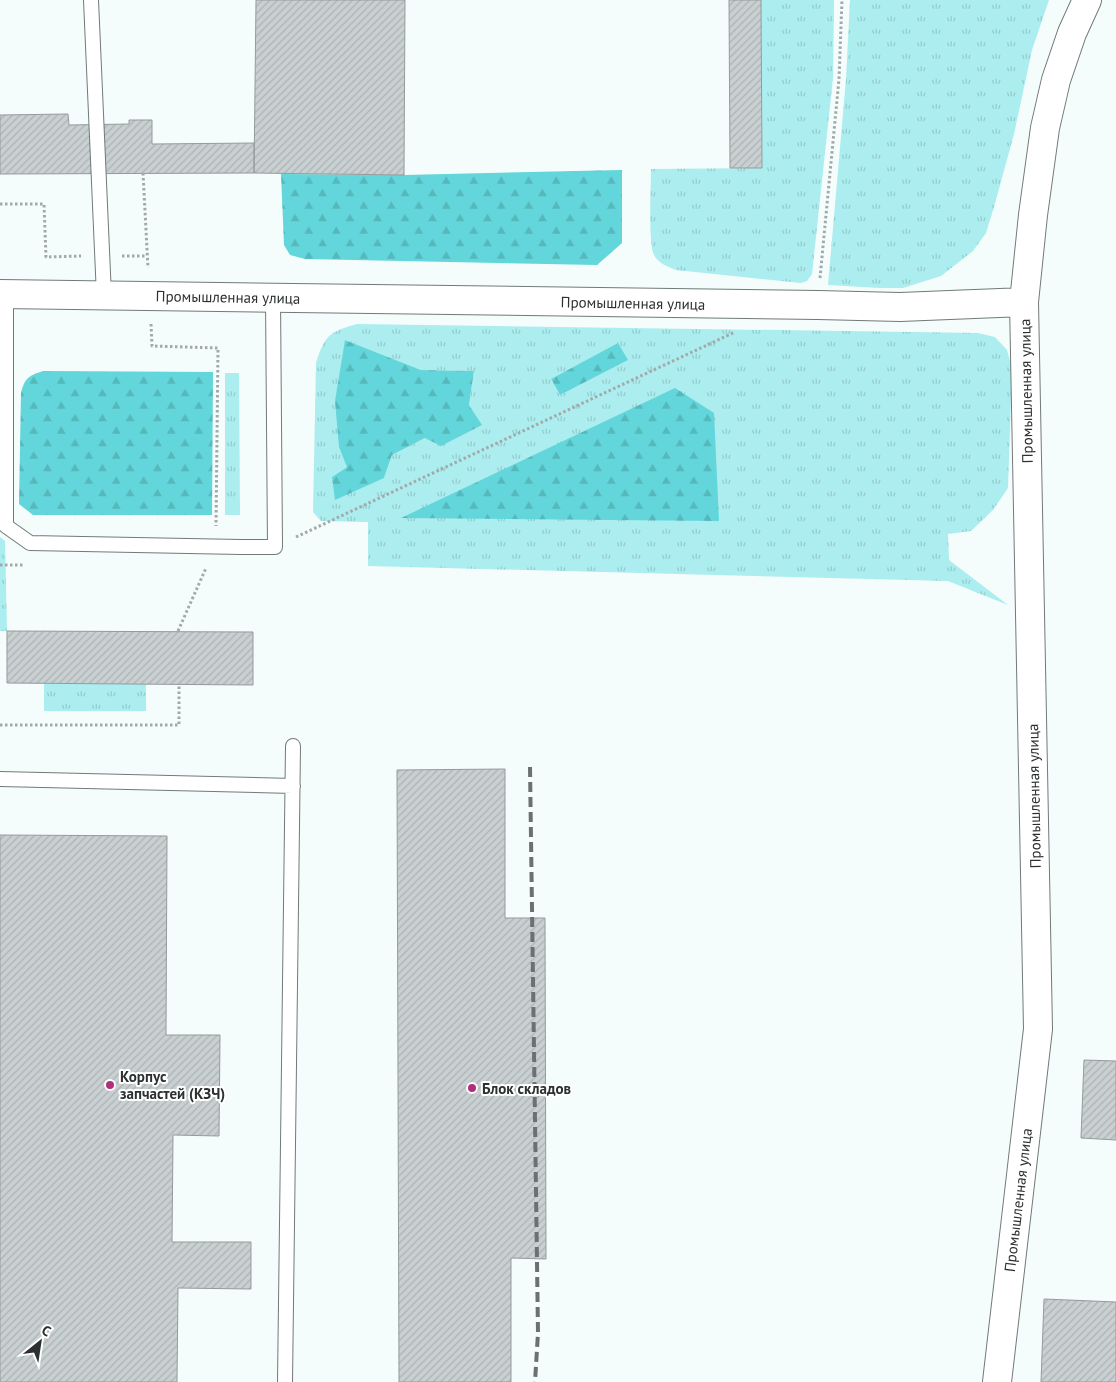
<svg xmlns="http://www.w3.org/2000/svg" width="1116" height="1382" font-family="'PT Sans',sans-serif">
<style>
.grass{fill:url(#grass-tufts);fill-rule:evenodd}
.forest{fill:url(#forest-firs)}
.building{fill:url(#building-hatch);stroke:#949b9b}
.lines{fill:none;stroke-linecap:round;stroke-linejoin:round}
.lane-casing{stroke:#727979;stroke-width:16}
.street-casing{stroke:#727979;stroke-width:30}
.path{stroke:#a3a9a9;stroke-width:3;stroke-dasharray:2.5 2.5;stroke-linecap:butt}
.lane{stroke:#fff;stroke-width:14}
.street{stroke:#fff;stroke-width:28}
.rail{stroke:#6b7070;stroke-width:4;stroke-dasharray:10 5;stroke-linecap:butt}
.poi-dot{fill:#af2f7c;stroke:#fff;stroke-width:2}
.labels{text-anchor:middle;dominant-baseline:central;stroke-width:4;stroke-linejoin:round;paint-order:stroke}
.street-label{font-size:15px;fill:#2d3030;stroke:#fff}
.poi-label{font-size:15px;font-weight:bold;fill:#2d3030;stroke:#fff;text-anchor:start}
</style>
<defs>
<pattern id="grass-tufts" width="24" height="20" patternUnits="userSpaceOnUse" patternTransform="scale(1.25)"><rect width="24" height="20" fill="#acedef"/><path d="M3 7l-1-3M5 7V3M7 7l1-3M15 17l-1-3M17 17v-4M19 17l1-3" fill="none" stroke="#94cccd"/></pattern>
<pattern id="forest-firs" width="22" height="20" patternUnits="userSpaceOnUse" patternTransform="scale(1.25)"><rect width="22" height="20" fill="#62d6da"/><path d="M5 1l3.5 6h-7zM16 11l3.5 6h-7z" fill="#55b8bb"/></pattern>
<pattern id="building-hatch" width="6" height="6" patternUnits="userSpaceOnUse" patternTransform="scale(1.25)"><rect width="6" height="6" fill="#c9d0d1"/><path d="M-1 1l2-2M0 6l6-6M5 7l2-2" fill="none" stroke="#adb3b4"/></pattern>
</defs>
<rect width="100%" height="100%" fill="#f4fcfc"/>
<path class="grass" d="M761 0H834L833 78 812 274 807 281 801 283 676 270C668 267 658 263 654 255 648 243 651 186 651 169L762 168Z
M850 0H1049L1032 50 1014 134 994 207 986 233 973 251 941 276 903 288H880L828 285 846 79Z
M357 324 978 333 995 337 1007 350 1012 368 1008 488 993 510 971 531 948 534 949 560 1008 605 948 581 368 566V522L321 521 313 512 316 363C325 335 329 332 357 324ZM345 340 421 370 474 371 469 405 481 425 425 438 392 455 384 478 332 477 347 467ZM618 344 627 360 560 395 551 379Z
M225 373H239L240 515H225Z
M0 537 5 541 7 631H0Z
M44 684H146V711H44Z"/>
<path class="forest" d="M622 170V243L597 265 305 259 290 255 284 245 281 174 404 175Z
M345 340 421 370 474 371 469 405 482 425 441 446 425 438 392 455 384 478 335 500 332 477 347 467 339 447 335 401Z
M618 343 628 360 560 395 551 379Z
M43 371 213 372 212 515H33L19 504 21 393C25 378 28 376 43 371Z
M675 388 714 413 719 521 401 518Z"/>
<path class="building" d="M256 0H405L404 175 254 173Z
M729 0H761L762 168H730Z
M68 114 69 125 129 124V120H152V144L254 143V173L0 174V115Z
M7 631 253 632V685L7 683Z
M505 769V918H545L546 1259 511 1258V1382H399L397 770Z
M0 835 167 836 166 1035H220L219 1136 173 1135 172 1242H251V1289L178 1288 177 1382H0Z
M1084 1060 1116 1061V1140L1081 1138Z
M1044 1299 1116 1302V1382H1041Z"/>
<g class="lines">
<defs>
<path id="lane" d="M91 0 104 296
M6 294V526L30 543 241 547H275L273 298
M0 779 293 786
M285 1382 293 746"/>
<path id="street" d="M0 294 818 305 900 307 1024 302
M997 1382 1038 1029 1024 302 1033 215 1045 128 1056 80 1072 33 1087 0"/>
</defs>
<use href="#lane" class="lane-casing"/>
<use href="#street" class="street-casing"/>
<path class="path" d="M143 173 148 268
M0 204H44L46 257 81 256
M122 256H147
M820 278 839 79 842 0
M151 324 152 346 218 348 216 526
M296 537 735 332
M0 565H24
M178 631 206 568
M0 725H179V685"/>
<use href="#lane" class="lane"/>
<use href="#street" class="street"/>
<path class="rail" d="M530 767 538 1333 535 1382"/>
</g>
<g class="poi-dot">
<circle cx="110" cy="1085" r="5"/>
<circle cx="472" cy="1088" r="5"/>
</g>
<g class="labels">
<g class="street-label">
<text transform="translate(228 297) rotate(1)">Промышленная улица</text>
<text transform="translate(633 303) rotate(1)">Промышленная улица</text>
<text transform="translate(1026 391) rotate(-91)">Промышленная улица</text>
<text transform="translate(1034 796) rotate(-91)">Промышленная улица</text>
<text transform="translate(1018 1200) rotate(-83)">Промышленная улица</text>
</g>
<g class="poi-label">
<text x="120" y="1076">Корпус<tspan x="120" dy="17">запчастей (КЗЧ)</tspan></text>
<text x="482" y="1088">Блок складов</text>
</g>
</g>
<g transform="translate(40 1342) rotate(30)" stroke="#ffffff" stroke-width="4" paint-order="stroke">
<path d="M0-4L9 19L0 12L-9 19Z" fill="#2d3030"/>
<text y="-8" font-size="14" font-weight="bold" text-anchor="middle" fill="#2d3030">С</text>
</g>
</svg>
